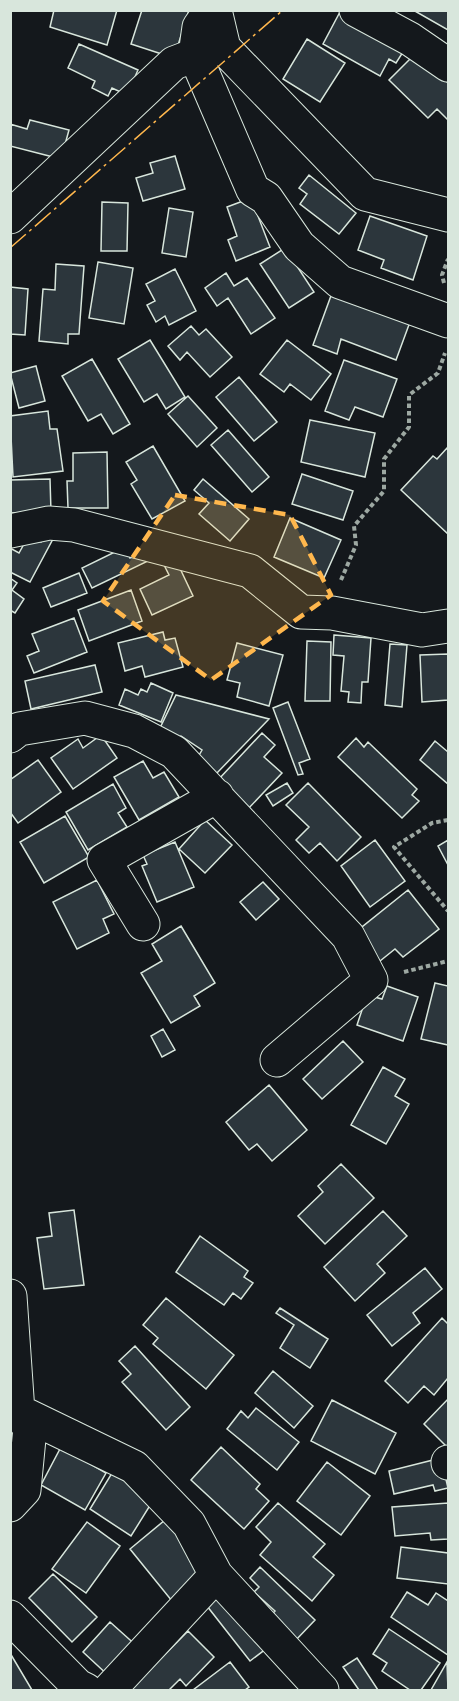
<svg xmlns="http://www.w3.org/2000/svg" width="459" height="1701" font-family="'IBM Plex Sans',sans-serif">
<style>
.building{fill:#2c363c;stroke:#d8e6dc;stroke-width:1.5}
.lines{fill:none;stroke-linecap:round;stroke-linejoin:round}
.minor-casing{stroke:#d8e6dc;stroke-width:35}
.path{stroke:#9da8a2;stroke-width:4;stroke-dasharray:4.5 3;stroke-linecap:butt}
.minor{stroke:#14181c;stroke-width:33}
.power{stroke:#ffb74d;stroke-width:1.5;stroke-dasharray:21 4.5 3 4.5;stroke-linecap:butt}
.marked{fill:#ffb74d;fill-opacity:0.2;stroke:#ffb74d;stroke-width:4.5;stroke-dasharray:12 8;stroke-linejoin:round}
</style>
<rect width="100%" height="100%" fill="#14181c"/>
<path class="building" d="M54 10H117L107 45 50 27Z
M142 10H189L174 58 131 44Z
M341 10 403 52 396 63 389 59 380 76 323 44Z
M413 10H448V30Z
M307 39 345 63 320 102 283 79Z
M79 44 138 70 127 95 112 88 108 96 92 88 95 81 68 68Z
M417 52 448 83V120L437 109 428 118 389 80Z
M30 120 69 130 61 159 10 146V124L27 129Z
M175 156 185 189 143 201 136 178 153 173 150 163Z
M309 175 356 213 339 234 300 204 307 194 299 188Z
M251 198 270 247 236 261 228 240 237 236 227 207Z
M102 202 128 203 127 251H101Z
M169 208 193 212 186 257 162 253Z
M370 216 427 236 413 280 381 268 384 260 358 250Z
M285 248 314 292 289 308 260 264Z
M98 262 133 268 124 324 89 318Z
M56 264 84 266 79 334H68V344L39 341 43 289 55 290Z
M175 269 196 311 169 325 165 316 156 322 147 305 155 301 146 284Z
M226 273 234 286 247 278 275 318 251 334 228 298 217 306 205 288Z
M10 287 28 289 25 335 10 334Z
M332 293 410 322 396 360 341 339 337 354 313 345Z
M191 326 199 335 206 329 232 357 210 377 187 352 180 360 168 346Z
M150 340 185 397 166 409 157 394 144 402 118 359Z
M287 340 331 374 311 400 290 384 284 392 260 374Z
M92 359 130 424 113 434 101 414 88 421 62 376Z
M344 360 397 379 383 417 355 407 349 420 325 411Z
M36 366 45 401 19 408 10 373Z
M239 377 277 422 254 441 216 397Z
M188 396 217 428 197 447 168 414Z
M48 411 50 429H57L63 471 13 477 10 416Z
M310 420 375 433 365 477 301 462Z
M228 430 269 477 252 492 211 445Z
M153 446 185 501 152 519 131 484 137 480 126 462Z
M447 448 448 450V534L401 490 433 456 437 459Z
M107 452 108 508H68L67 481H73V453Z
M302 474 353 491 343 520 292 504Z
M50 479 51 512 10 513V480Z
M203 479 249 519 230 541 199 514 209 503 194 490Z
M290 518 341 540 324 578 274 557Z
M46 533 54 537 30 582 10 572V548L19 553 29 535 41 542Z
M125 547 130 558 144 552 148 561 92 588 82 568Z
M176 560 193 596 152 615 140 589 169 575 164 565Z
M79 573 87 593 51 607 43 588Z
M10 578 17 583 12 590 24 599 15 613 10 610Z
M131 590 142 621 89 641 78 610Z
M74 618 87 652 34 673 27 656 39 651 32 634Z
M163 632 165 640 175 638 183 667 145 677 142 666 125 671 118 643Z
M334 635 371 638 368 682H362L361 703 348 702 349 692 341 691 344 656 333 655Z
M307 641 331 642 330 701H305Z
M237 643 283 655 269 706 237 697 240 683 227 680Z
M390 644 407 645 402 707 385 705Z
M448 654V700L422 702 420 655Z
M95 665 102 692 31 709 25 681Z
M151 683 173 693 161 722 119 705 125 689 138 695 141 689 147 692Z
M176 695 269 719 216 774 198 757 202 750 181 736 179 740 159 730Z
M288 702 310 759 299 763 303 774 298 775 273 708Z
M262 733 275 745 264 757 282 773 247 810 217 781Z
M101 735 117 758 73 789 51 758 78 739 83 748Z
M356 738 364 747 368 742 417 789 412 795 419 801 402 818 338 757Z
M435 741 448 752V784L420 760Z
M38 760 61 792 18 823 10 812V780Z
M143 761 153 778 164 772 179 797 139 820 114 777Z
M287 783 293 793 273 806 266 795Z
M308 783 361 837 337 861 320 843 309 853 296 840 309 827 286 805Z
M113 784 126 808 118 813 127 827 88 850 66 812Z
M65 816 89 857 44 883 20 842Z
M205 820 232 845 205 873 179 849Z
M375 840 405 881 370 907 341 866Z
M448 840V865L438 846Z
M175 842 194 887 157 902 142 866 147 864 143 855Z
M97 880 114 914 103 919 109 933 77 949 53 902Z
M263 882 279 899 256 920 240 902Z
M408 890 439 929 403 957 395 949 380 961 357 931Z
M181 926 215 983 194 996 200 1006 171 1023 141 973 162 961 152 944Z
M435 983 448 986V1045L421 1039Z
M387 986 418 997 403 1041 357 1025 367 995 382 999Z
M163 1029 175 1050 162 1057 151 1036Z
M343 1041 363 1062 322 1099 303 1079Z
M383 1067 405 1079 395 1096 409 1104 386 1144 351 1125Z
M269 1085 307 1130 272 1161 257 1144 249 1150 226 1122Z
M341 1164 374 1198 325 1244 298 1216 323 1192 318 1186Z
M74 1210 84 1285 44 1289 37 1238 52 1236 49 1213Z
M383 1211 407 1236 377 1264 385 1273 355 1301 324 1267Z
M200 1236 248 1271 244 1277 253 1283 241 1299 233 1293 224 1305 176 1272Z
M425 1268 442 1289 413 1313 420 1323 392 1346 367 1315Z
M166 1298 234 1355 206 1389 153 1344 158 1338 143 1325Z
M280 1308 328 1339 310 1368 280 1348 294 1325 276 1313Z
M442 1318 448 1324V1378L434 1395 424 1386 408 1403 385 1381Z
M135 1346 190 1407 166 1430 122 1382 131 1374 119 1361Z
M273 1371 313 1406 294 1428 255 1393Z
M448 1399V1448L424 1424Z
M332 1400 396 1433 375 1474 311 1441Z
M256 1408 299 1442 277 1470 227 1429 241 1411 248 1418Z
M61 1447 106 1473 85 1510 41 1485Z
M221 1447 260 1484 256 1489 269 1501 244 1529 191 1480Z
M441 1458 448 1488 435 1491 433 1485 394 1494 389 1471Z
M327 1462 370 1496 341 1535 297 1501Z
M112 1473 154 1499 131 1536 90 1509Z
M278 1503 325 1544 313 1557 334 1575 312 1601 260 1555 271 1542 256 1527Z
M448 1503V1539L431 1540 430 1533 395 1536 392 1507Z
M165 1520 207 1572 172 1601 130 1549Z
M87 1522 120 1546 86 1593 52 1569Z
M401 1547 448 1553V1584L397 1578Z
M260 1567 315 1620 295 1641 269 1617 275 1611 254 1592 259 1587 250 1578Z
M53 1574 97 1617 72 1642 29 1598Z
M227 1590 271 1645 250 1661 207 1606Z
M407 1592 428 1605 436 1593 448 1601V1655L391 1617Z
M110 1622 139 1648 111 1678 83 1652Z
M389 1629 440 1663 421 1690H410L382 1671 387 1663 373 1654Z
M188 1631 214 1657 186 1686 180 1679 169 1690H130Z
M10 1653 32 1690H10Z
M357 1658 378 1690H359L343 1667Z
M230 1662 249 1687 245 1690H193Z
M447 1662 448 1690H431Z"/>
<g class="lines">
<defs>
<path id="minor" d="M211 10 199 27 195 55 253 190 266 198 299 246 340 282 448 321
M215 10 224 48 365 194 448 215
M356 10 410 39 448 65
M10 217 174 63 195 55
M10 531 49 523 74 525 250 571 301 612 332 613 422 630 448 626
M10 736 19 729 85 718 134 731 174 752 348 936 371 980 277 1060
M143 924 104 860 217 796
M10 1296 18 1412 30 1428 24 1490 10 1505
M10 1407 134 1467 189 1524 216 1575 322 1690
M448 1462V1463
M10 1617 78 1686 86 1690
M109 1690 216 1575"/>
</defs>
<use href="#minor" class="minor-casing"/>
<path class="path" d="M444 283 442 275 448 259
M341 580 356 545 354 526 384 491V459L409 427V395L438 373 445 353
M448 820 432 823 394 847 448 911
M404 972 448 961"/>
<use href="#minor" class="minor"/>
<path class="power" d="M10 248 283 10"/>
</g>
<path class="marked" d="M175 495 290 515 331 595 211 680 103 601Z"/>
<rect width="459" height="1701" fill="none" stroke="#d8e6dc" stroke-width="24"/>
</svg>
